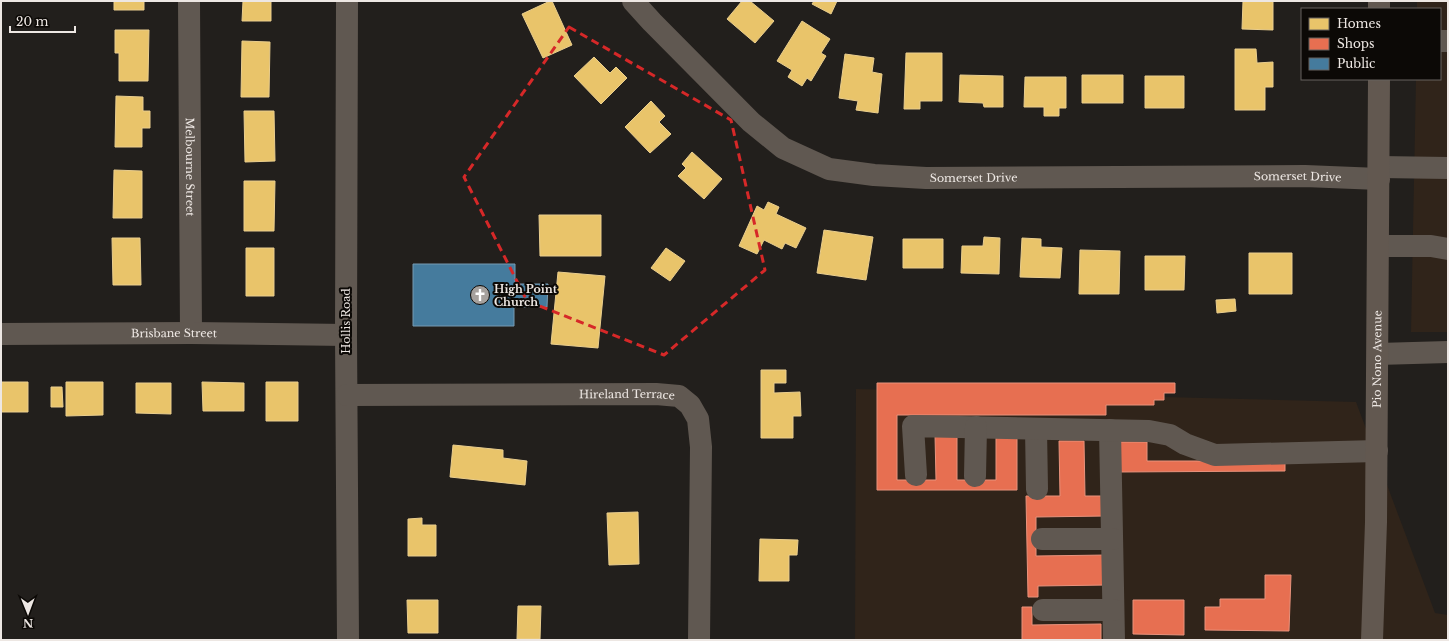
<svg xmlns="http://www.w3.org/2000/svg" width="1449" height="641" font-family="'Libre Baskerville',serif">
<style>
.built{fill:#30241a}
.homes{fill:#e9c46a;stroke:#eace8e}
.shops{fill:#e76f51;stroke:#e9937d}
.public{fill:#457b9d;stroke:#779bb2}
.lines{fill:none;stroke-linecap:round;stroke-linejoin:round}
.minor{stroke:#605851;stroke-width:22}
.major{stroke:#625850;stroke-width:22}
.marked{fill:none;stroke:#d62828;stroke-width:3;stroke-dasharray:8 5;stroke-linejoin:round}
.labels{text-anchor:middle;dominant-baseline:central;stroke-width:4;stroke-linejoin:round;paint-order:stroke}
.street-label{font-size:11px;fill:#ede7e3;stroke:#0c0906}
.poi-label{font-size:11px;font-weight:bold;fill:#ede7e3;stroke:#0c0906;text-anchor:start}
</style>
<rect width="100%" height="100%" fill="#221f1c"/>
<path class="built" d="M1417 1H1448V332H1411L1416 79H1440V9H1417Z
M856 389 1356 402 1435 613 1448 615V640H855Z"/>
<path class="homes" d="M114 1H144V10H114Z
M243 1H271V21H242Z
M550 1H552L572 45 543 58 522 14Z
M742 1H750L774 21 755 43 727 19Z
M814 1H837L831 14 812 4Z
M1243 1H1273V30L1242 29Z
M802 21 830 39 821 53 826 56 811 81 807 78 802 86 788 77 792 70 777 61Z
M115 30H149L148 81H119V53H115Z
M242 41 270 42 269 97H241Z
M1235 49H1256L1257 63 1273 62V87H1265V110H1235Z
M906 53H942V101H920V109H904Z
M845 54 874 58 872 72 882 74 878 113 856 110 858 101 839 98Z
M594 57 610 73 616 67 627 78 601 104 574 76Z
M960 75 1003 76V107H984L983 103 959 102Z
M1082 75H1123V103H1082Z
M1145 76H1184V108H1145Z
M1025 77H1066V108H1059V116H1044V107H1024Z
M116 96 143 97V111H150V128H142V147H115Z
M651 101 665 116 659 122 671 134 650 153 625 127Z
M244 111H274L275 161 245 162Z
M692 152 722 179 704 199 678 176 686 168 682 164Z
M114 170 142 171V218H113Z
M244 181H275L274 231H244Z
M768 202 779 207 776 214 806 228 796 248 785 243 782 249 764 240 757 254 739 246 757 206 764 210Z
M539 215H601V256H540Z
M824 230 873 237 866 280 817 273Z
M984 237 1000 238 999 274 961 273 962 246H983Z
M112 238H140L141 285H113Z
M1022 238 1041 239V247L1062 248 1060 278 1020 277Z
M903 239H943V268H903Z
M246 248H274V296H246Z
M666 248 685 261 670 281 651 268Z
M1080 250 1120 251 1119 294H1079Z
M1249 253H1292V294H1249Z
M1145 256H1185L1184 290H1145Z
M558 272 605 276 598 348 551 344Z
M1235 299 1236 311 1217 313 1216 300Z
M761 370H786V383H774V393L800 392 801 416H793V438H761Z
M1 382H28V412H1Z
M66 382H103V415L66 416Z
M202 382 244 383V411H203Z
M266 382H298V421H266Z
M136 383H171V414L136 413Z
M51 387H62L63 407H51Z
M453 445 503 450V458L527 461 525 485 450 477Z
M638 512 639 564 609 565 607 513Z
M422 518V525H436V556H408V519Z
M760 539 798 540 797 555H789V581H759Z
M407 600H438V633H408Z
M518 606H541L540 639H517Z"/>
<path class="shops" d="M877 383H1175V393H1164V400H1154V405H1106V415H897V480H936L935 435 957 436V480H996V436H1017V490H877Z
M1059 441H1084L1085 496H1106V516L1036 517V556L1107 555 1108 585 1038 586V597H1028L1026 496H1060Z
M1117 442H1147V461H1285V471L1118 472Z
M1265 575H1291L1289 631 1205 630V607H1220V599H1265Z
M1133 600H1184V635L1133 634Z
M1022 607H1032V625L1101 624V640H1022Z"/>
<path class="public" d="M413 264H515V284H548L547 307H514V326H413Z"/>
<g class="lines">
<g class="minor">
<path id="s1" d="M189 1 191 333"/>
<path d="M347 1 346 335 348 640"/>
<path id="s2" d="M633 1 652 22 751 122 783 148 829 169 874 175 926 178 1305 176 1379 179"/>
<path d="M1440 41H1448"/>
<path d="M1379 167 1448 168"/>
<path d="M1378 246H1431L1448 249"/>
<path id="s3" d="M1 334 191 333 346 335"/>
<path d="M1378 354 1448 352"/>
<path id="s4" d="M347 395 656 394 679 396 690 405 698 419 701 447 699 640"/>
<path d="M1036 429 1037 489"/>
<path d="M1110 430 1114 640"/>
<path d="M916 475 913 426 1149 431 1170 435 1185 444 1215 455 1377 451"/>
<path d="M975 476 976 427"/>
<path d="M1042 539H1112"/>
<path d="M1043 610H1113"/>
</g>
<g class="major">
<path d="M1379 9V1"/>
<path id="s5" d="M1372 640 1376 522 1379 79"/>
</g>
</g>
<path class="marked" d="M569 27 731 120 765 270 664 355 527 301 464 177Z"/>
<defs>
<symbol id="church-disc" viewBox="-11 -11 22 22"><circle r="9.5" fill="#a6a19d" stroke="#0c0906"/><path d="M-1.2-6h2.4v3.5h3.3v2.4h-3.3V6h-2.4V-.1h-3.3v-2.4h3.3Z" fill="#fff"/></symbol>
</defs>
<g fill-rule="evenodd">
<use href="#church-disc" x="469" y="284" width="22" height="22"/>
</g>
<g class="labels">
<g class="street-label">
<text stroke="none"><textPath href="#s1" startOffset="166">Melbourne Street</textPath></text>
<text stroke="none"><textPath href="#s2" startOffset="406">Somerset Drive</textPath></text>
<text stroke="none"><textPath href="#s2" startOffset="730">Somerset Drive</textPath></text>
<text transform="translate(346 321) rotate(-90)">Hollis Road</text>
<text stroke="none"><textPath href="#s3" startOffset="173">Brisbane Street</textPath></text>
<text stroke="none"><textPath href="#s5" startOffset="281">Pio Nono Avenue</textPath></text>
<text stroke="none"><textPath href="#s4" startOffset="280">Hireland Terrace</textPath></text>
</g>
<g class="poi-label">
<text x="494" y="289">High Point<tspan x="494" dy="13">Church</tspan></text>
</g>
</g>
<rect width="1449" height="641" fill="none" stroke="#ede7e3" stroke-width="4"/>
<rect x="1301" y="8" width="140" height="72" fill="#0c0906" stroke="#66625e"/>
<rect x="1309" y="18" width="20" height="12" fill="#e9c46a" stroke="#66625e"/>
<text x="1337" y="28" font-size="12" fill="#ede7e3">Homes</text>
<rect x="1309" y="38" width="20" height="12" fill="#e76f51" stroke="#66625e"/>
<text x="1337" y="48" font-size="12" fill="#ede7e3">Shops</text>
<rect x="1309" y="58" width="20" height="12" fill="#457b9d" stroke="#66625e"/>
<text x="1337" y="68" font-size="12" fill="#ede7e3">Public</text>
<g transform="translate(28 613) rotate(179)" stroke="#0c0906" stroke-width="3" paint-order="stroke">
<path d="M0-3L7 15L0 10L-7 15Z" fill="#ede7e3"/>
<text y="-6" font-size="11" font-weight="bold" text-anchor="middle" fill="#ede7e3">N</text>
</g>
<path d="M10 26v6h65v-6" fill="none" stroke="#ede7e3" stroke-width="2"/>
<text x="16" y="26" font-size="12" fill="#ede7e3" stroke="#0c0906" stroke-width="3" paint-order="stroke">20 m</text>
</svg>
